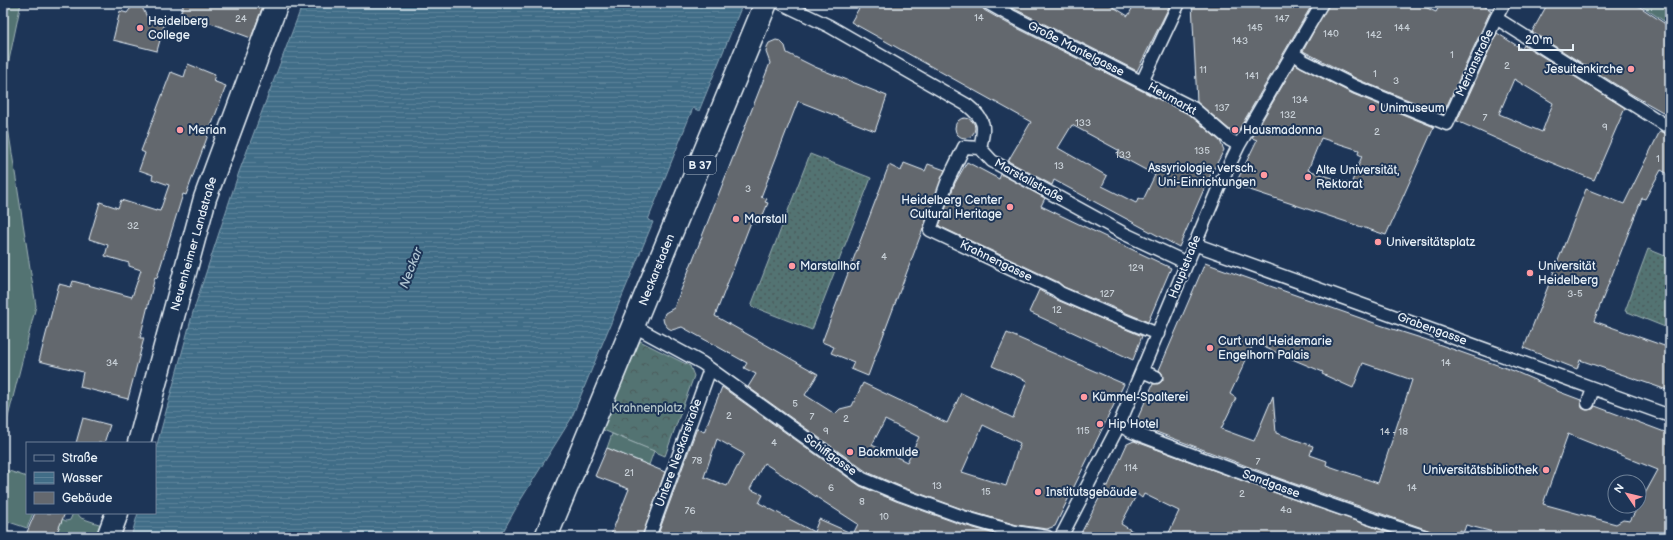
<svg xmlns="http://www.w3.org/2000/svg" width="1673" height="540" font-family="'Balsamiq Sans',sans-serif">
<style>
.grass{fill:url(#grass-dots);stroke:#9eb2b5}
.forest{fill:url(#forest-crowns);stroke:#9eb2b5}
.garden{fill:#537372;stroke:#9eb2b5}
.water{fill:url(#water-rules);stroke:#84a2b4}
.building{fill:#64686e;stroke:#e8f1f8;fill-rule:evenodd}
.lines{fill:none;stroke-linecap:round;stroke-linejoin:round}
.pedestrian-casing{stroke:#e8f1f8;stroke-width:15}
.secondary-casing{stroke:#e8f1f8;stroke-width:25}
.primary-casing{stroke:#e8f1f8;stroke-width:25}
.pedestrian{stroke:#1d3557;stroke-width:12}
.secondary{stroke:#1d3557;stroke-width:22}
.primary{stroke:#1d3557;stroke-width:22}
.poi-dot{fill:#ff9aa2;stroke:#1d3557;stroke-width:1.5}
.labels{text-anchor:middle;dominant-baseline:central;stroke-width:4;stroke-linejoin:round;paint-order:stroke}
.number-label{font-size:10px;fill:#c7cfd6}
.shield{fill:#1d3557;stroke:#abb9c8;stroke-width:1}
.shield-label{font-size:11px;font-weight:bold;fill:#e8f1f8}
.poi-label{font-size:12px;fill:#e8f1f8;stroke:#1d3557;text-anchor:start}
.street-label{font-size:12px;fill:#e8f1f8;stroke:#1d3557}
.park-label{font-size:12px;fill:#b4c5c9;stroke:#1d3557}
.water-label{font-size:13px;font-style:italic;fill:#aec3d0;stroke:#1d3557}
</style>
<defs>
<pattern id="grass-dots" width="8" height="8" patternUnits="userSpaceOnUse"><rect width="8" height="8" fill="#537372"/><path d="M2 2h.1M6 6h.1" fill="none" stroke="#4c5b5c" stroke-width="1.8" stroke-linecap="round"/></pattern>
<pattern id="forest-crowns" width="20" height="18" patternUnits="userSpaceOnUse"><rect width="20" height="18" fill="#537372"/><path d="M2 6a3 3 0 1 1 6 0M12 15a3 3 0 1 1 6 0" fill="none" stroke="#4c5b5c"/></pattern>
<pattern id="water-rules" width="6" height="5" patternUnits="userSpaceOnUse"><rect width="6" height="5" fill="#416d87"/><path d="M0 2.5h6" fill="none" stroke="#5c8299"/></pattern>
</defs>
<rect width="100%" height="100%" fill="#1d3557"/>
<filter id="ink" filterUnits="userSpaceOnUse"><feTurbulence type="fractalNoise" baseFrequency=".025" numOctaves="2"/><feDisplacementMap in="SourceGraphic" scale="8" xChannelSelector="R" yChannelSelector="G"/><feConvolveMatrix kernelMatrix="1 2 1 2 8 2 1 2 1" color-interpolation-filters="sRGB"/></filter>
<g filter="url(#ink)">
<path class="grass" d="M810 154 871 178 812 330 751 306Z
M1648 249 1670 258V329L1625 311Z"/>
<path class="forest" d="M640 341 690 366 694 376 665 456 601 429Z"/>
<path class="garden" d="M3 3H21L3 89Z
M1637 3H1667L1670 5V25Z
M3 96 36 306 3 437Z
M612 434 654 451 649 465 607 448Z
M3 469 27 477V513H33L27 528 9 522 3 537Z
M73 513H77L81 518 102 525 97 537H55L62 519 66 521 70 520Z"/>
<path class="water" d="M303 3H743L699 111 693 108 648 220 653 222 571 419 520 501 500 537H131L138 513H155V452L193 312 239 172Z"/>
<path class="building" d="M184 3H264L251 38 205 21 204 23 198 21 197 23 179 17Z
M862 3H981L984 10 1007 23 1190 115 1220 141 1224 150 1207 182 1179 247 1054 180 1052 185 1008 161 1031 122 851 22ZM1072 125 1120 151 1118 155 1155 175 1143 200 1139 198 1136 203 1102 186 1107 176 1058 148Z
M1003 3H1107L1128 16 1135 3H1171L1137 71Z
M1192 3H1313L1237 133 1231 131 1197 102Z
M1329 3H1416L1436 12 1441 3H1477L1491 10 1443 114 1359 80 1303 51Z
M1548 3H1634L1670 27V119L1667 117 1668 115 1631 94 1532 32Z
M133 5 142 7 147 17 165 22 157 51 113 40 120 11 127 13Z
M1497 33 1522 49 1524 45 1625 108 1594 180 1533 155 1457 121ZM1514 79 1553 103 1542 132 1499 114Z
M776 40 780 41 785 46 787 53 815 67 887 96 875 131 798 101 761 197 767 199 765 202 768 203 763 215 760 223 758 222 756 224 751 222 715 316 818 374 805 395 835 414 840 409 852 406 863 383 947 423 961 393 1013 418 1027 381 992 366 1007 333 1124 384 1055 526 1047 529 1017 525 965 510 902 487 867 472 748 387 756 374 744 368 747 363 682 327 672 330 668 328 664 323 663 319 665 313 674 308 770 63 766 52 767 47 769 43ZM885 420 919 437 907 462 872 445ZM983 425 1020 443 1006 486 962 472Z
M188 64 215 75 213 81 226 86 186 195 183 194 157 278 155 277 140 338H144L128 399 80 387 83 372 39 361 59 284 71 287 73 281 132 297 141 270 129 266V263L105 256 108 245 89 239 100 202 118 208 121 200 156 211V210L160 211 169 185 152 179 153 175 139 170 145 153 141 151 171 72 184 77Z
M1295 64 1353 94 1434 127 1386 235 1244 188 1234 187 1257 140 1252 138ZM1321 138 1359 150 1358 154 1362 156 1351 184 1308 170Z
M955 128a10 10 0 1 1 20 0a10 10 0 1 1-20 0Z
M1660 131 1670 135V175L1661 170 1645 199 1642 198 1594 321 1670 348V391L1580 360 1577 369 1524 348 1586 189 1624 204Z
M967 162 999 179 1001 174 1045 198 1041 206 1171 268 1148 322 1064 287 1058 282 939 226 955 183Z
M904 163 925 171 928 164 945 170 868 376 851 369 854 362 831 353 834 347 822 342 889 165 901 171Z
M1205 263 1380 325 1424 339 1514 371 1557 390V391L1581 400 1582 408 1586 410 1593 409 1595 406 1670 434V537H1516L1506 533 1505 535 1466 525 1464 531 1460 530 1459 537H1433L1432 532 1428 530 1281 479 1135 424 1153 384 1160 383 1163 380 1162 373 1159 370ZM1254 343 1323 372 1322 374 1353 388 1363 363 1412 380 1378 483 1326 465 1327 461 1310 455 1313 446 1276 433 1273 396 1254 441 1221 429 1236 398 1230 394ZM1568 434 1658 470 1630 521 1623 520 1616 524 1543 504Z
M1039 290 1057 300 1142 336 1133 360 1029 312Z
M722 387 860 486 896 501 960 524 1005 537H657L697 428 704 432ZM717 439 744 454 727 486 704 477ZM764 463 858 524 853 534 819 519 814 532 759 503 763 495 750 489Z
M83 418 110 425 104 443H76Z
M1134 441 1276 493 1402 537H1167L1179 511 1144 494 1142 498 1137 494 1121 524 1142 537H1079L1106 485 1108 486 1127 444Z
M607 448 665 472 642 537H610L629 489 595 476Z
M35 513H65L55 537H25Z"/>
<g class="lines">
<defs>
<path id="pedestrian" d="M781 3 829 26 967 105C986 120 985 126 980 148L992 161 1125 234 1187 263
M988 3 1011 16 1193 108 1230 140 1239 145
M1496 18 1670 128
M1293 53 1304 61 1356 87 1447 124 1496 18 1504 3
M1142 82 1179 3
M980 148 964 147 948 180 930 230 1055 289 1060 293 1108 314 1158 334
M1194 244 1670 416
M634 326 702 363 863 479 899 494 963 517 1015 532 1047 537
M1142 371 1156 377
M1588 403 1593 389
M1119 425 1132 432C1229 469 1327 505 1426 537
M649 537 710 369
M1061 537 1119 425 1221 182 1239 145 1322 3"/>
<path id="secondary" d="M139 443 205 198 277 3
M108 537 117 513"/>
<path id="primary" d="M546 537 766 3"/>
</defs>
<use href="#pedestrian" class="pedestrian-casing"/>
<use href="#secondary" class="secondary-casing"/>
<use href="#primary" class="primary-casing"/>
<use href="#pedestrian" class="pedestrian"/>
<use href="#secondary" class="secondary"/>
<use href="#primary" class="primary"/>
</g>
</g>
<g class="poi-dot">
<circle cx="140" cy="28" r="4"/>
<circle cx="1631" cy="69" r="4"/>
<circle cx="1372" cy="108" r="4"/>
<circle cx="180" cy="130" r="4"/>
<circle cx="1235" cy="130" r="4"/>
<circle cx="1264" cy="175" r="4"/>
<circle cx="1308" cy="177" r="4"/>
<circle cx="1010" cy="207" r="4"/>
<circle cx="736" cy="219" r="4"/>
<circle cx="1378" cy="242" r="4"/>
<circle cx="792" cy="266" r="4"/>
<circle cx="1530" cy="273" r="4"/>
<circle cx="1210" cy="348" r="4"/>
<circle cx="1084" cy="397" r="4"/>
<circle cx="1100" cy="424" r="4"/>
<circle cx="850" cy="452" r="4"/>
<circle cx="1546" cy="470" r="4"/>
<circle cx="1038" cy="492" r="4"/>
</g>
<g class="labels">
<g class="number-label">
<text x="979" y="18">14</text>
<text x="241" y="19">24</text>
<text x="1282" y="19">147</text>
<text x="1255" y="28">145</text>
<text x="1402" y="28">144</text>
<text x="1331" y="34">140</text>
<text x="1374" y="35">142</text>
<text x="1240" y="41">143</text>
<text x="1452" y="55">1</text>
<text x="1507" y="66">2</text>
<text x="1203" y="70">11</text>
<text x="1375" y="74">1</text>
<text x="1252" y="76">141</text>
<text x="1396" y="81">3</text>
<text x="1300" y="100">134</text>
<text x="1222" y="108">137</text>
<text x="1288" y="115">132</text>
<text x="1485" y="118">7</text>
<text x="1083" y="123">133</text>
<text x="1605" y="127">9</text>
<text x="1377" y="132">2</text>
<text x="1202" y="151">135</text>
<text x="1123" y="155">133</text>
<text x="1658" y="159">1</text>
<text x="1059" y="166">13</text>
<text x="748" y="189">3</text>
<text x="133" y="226">32</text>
<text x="884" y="257">4</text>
<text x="1136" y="268">129</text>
<text x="1107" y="294">127</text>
<text x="1575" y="294">3-5</text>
<text x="1057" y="310">12</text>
<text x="112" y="363">34</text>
<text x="1446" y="363">14</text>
<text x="795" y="404">5</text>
<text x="729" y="416">2</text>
<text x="812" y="417">7</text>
<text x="846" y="419">2</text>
<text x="826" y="431">9</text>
<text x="1083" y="431">115</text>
<text x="1394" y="432">14 - 18</text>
<text x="774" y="443">4</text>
<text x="697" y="461">78</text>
<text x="1258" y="462">7</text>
<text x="1131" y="468">114</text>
<text x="629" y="473">21</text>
<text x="937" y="486">13</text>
<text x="831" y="488">6</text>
<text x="1412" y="488">14</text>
<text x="986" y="492">15</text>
<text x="1242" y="494">2</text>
<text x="862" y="502">8</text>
<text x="1286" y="510">4a</text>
<text x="690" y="511">76</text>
<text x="884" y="517">10</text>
</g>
<rect class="shield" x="684" y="156" width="32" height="18" rx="3"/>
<g class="shield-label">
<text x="700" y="165">B 37</text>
</g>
<g class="poi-label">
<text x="148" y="21">Heidelberg<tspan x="148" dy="14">College</tspan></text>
<text x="1623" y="69" text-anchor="end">Jesuitenkirche</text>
<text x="1380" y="108">Unimuseum</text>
<text x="188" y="130">Merian</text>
<text x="1243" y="130">Hausmadonna</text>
<text x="1256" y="168" text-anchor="end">Assyriologie, versch.<tspan x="1256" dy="14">Uni-Einrichtungen</tspan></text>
<text x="1316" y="170">Alte Universität,<tspan x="1316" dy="14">Rektorat</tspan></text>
<text x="1002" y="200" text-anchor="end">Heidelberg Center<tspan x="1002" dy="14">Cultural Heritage</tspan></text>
<text x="744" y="219">Marstall</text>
<text x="1386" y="242">Universitätsplatz</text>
<text x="800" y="266">Marstallhof</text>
<text x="1538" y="266">Universität<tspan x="1538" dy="14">Heidelberg</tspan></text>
<text x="1218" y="341">Curt und Heidemarie<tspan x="1218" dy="14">Engelhorn Palais</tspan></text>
<text x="1092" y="397">Kümmel-Spalterei</text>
<text x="1108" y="424">Hip Hotel</text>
<text x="858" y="452">Backmulde</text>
<text x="1538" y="470" text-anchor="end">Universitätsbibliothek</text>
<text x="1046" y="492">Institutsgebäude</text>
</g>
<g class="street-label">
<text transform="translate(1076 49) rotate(27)">Große Mantelgasse</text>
<text transform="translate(1475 63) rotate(-65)">Merianstraße</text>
<text transform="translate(1172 99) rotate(29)">Heumarkt</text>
<text transform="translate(1029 181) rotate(29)">Marstallstraße</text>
<text transform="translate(194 244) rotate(-74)">Neuenheimer Landstraße</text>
<text transform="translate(996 261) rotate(26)">Krahnengasse</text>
<text transform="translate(1185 267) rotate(-68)">Hauptstraße</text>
<text transform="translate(657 270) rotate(-68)">Neckarstaden</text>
<text transform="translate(1432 329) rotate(20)">Grabengasse</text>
<text transform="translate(679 453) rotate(-70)">Untere Neckarstraße</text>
<text transform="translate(830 455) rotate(36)">Schiffgasse</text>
<text transform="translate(1271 484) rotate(20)">Sandgasse</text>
</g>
<g class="park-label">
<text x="647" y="408">Krahnenplatz</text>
</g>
<g class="water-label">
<text transform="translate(411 268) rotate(-69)">Neckar</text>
</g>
</g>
<rect width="1673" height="540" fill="none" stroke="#1d3557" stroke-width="16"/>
<rect x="8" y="8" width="1657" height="524" fill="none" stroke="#e8f1f8" stroke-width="1.5" filter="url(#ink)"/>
<rect x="26" y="442" width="130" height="72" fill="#1d3557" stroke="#6e8097"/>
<rect x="34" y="455" width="20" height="6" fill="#1d3557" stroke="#6e8097"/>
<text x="62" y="462" font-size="12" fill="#e8f1f8">Straße</text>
<rect x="34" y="472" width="20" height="12" fill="url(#water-rules)" stroke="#6e8097"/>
<text x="62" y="482" font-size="12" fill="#e8f1f8">Wasser</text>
<rect x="34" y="492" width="20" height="12" fill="#64686e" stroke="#6e8097"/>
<text x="62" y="502" font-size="12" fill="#e8f1f8">Gebäude</text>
<g transform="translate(1627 494) rotate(305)"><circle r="19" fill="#1d3557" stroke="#6e8097"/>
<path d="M0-3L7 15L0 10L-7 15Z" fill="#ff9aa2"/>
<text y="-6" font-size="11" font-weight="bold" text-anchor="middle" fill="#e8f1f8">N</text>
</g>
<path d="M1519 44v6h54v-6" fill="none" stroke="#e8f1f8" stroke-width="2"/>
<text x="1525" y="44" font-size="12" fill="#e8f1f8" stroke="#1d3557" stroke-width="3" paint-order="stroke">20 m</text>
</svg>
